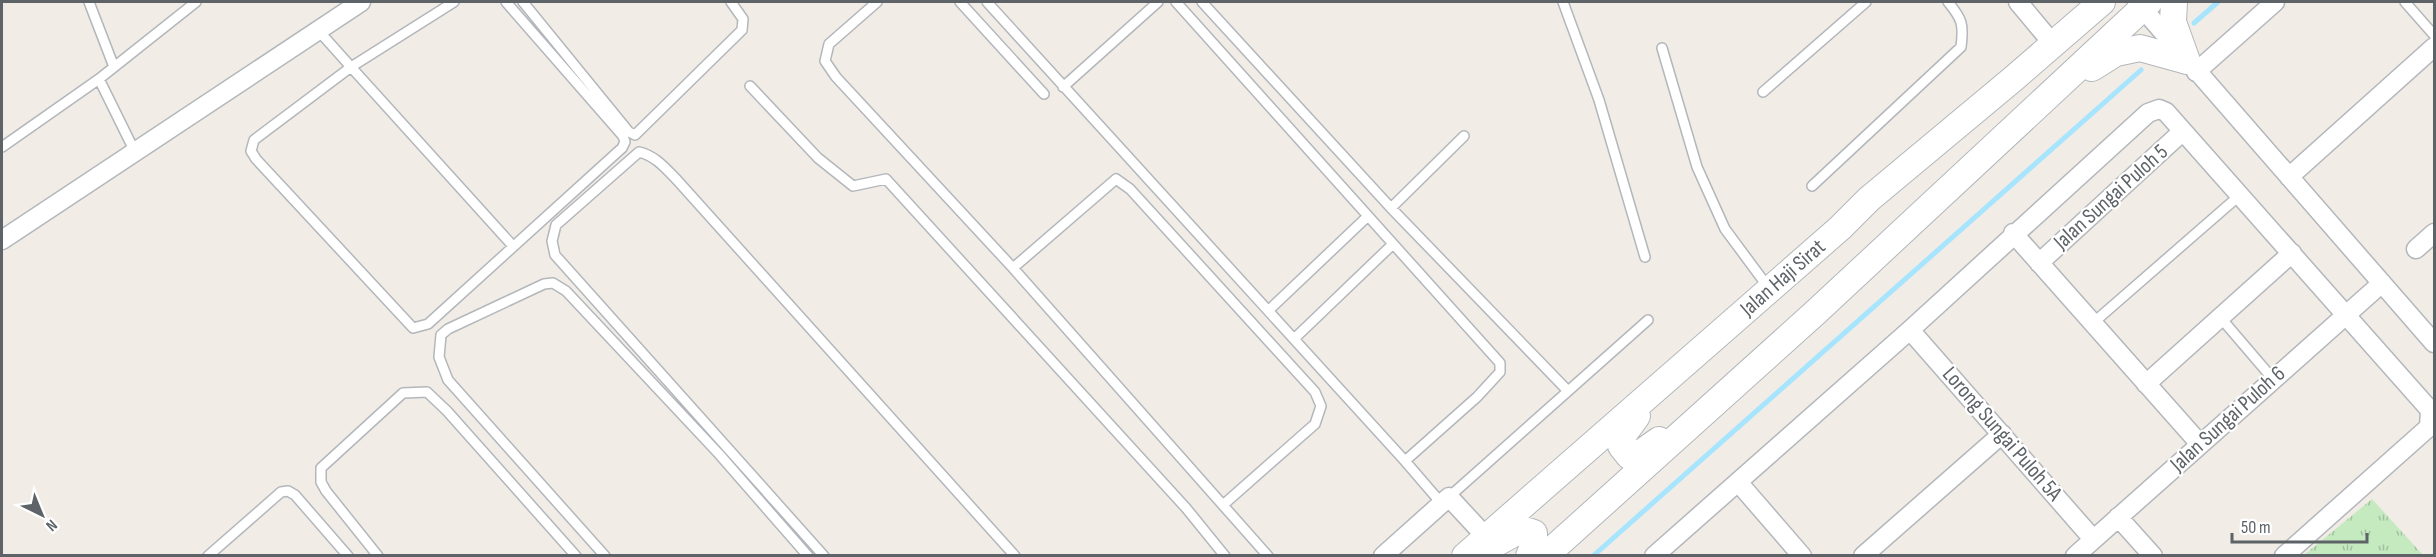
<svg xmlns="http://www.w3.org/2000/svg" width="2436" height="557" font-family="'Sofia Sans Condensed',sans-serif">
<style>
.park{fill:url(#park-tufts)}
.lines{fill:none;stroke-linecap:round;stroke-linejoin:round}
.stream{stroke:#a7e5ff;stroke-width:5}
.lane-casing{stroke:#b3b7bb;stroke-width:12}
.street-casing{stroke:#b3b7bb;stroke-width:21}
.secondary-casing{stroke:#b2b7bb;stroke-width:28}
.lane{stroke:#fff;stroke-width:9}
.street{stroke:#fff;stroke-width:18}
.secondary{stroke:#fff;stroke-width:26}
.labels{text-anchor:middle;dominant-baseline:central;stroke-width:4.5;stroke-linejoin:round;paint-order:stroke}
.street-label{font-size:22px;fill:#5d6367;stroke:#fff}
</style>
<defs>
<pattern id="park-tufts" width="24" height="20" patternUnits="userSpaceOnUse" patternTransform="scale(1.5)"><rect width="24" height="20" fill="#c5eac0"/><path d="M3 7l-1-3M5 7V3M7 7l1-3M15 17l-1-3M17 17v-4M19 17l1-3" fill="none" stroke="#a3c1a0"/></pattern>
</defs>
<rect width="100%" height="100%" fill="#f1ece5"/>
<path class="park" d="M2372 499 2423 555H2304Z"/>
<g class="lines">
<path class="stream" d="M2194 23 2218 2
M1593 556 2141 70"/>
<defs>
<path id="lane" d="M89 2 114 67
M454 2 351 67 512 245
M523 2 629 132 635 135 742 30 743 19 731 2
M877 2 829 44 825 61 836 77 1013 268 1268 556
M960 2 1044 94
M987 2 1405 461 1477 397 1500 372V363L1176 2
M1202 2 1391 208 1568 391
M1563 2 1599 100 1645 257
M2405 2 2434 35
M318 30 351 67 254 140 251 151 256 159 413 328 428 324 622 148 625 142 623 136 506 2
M1662 48 1697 167 1725 229 1768 287
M99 79 135 152
M750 86 818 158 853 186 886 179 1186 508 1225 556
M1063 87 1158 2
M1763 92 1866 2
M2 147 99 79 196 2
M1812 186 1961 47C1964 24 1962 19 1948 2
M1391 208 1464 136
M1013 268 1116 179 1130 189 1315 392 1321 406 1315 424 1223 505
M1269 310 1368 216
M2220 317 2273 379
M2093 323 2240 195
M1295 338 1393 244
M1405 461 1442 504
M1449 497 1648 320
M208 556 281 492 288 491 295 495 348 556
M378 556 326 491 321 482V468L403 393 427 392 447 411 576 556
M605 556 448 380 439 357 441 335 448 329 544 284 553 283 566 291 719 454 808 556
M824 556 555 255 552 241 556 225 639 152C656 156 666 169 677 180L1015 556"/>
<path id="street" d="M2018 2 2053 44
M2137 2 2434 343
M2196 72 2275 2
M2289 177 2434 47
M2013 233 2200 444
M2 240 361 2
M2416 249 2434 233
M2039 263 2183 131
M1910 330 2093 539
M2146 384 2292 253
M1738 482 1802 556
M2118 517 2153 556
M1383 556 1449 497 1486 537
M1654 556 1910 330 2148 113 2159 109 2166 112 2430 410 2429 427 2284 556
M1863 556 2002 434
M2075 556 2382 283"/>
<path id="secondary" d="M2174 2 2173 22 2187 61
M2092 68 2116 53 2140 48 2187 61
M1637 416 1621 438V446L1629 456 1642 452 1659 440
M1493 545 1522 529 1534 533V544L1529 556
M1465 556 1840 228 1869 199 2013 79 2102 2
M1545 556 1816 312 2149 2"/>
</defs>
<use href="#lane" class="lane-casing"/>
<use href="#street" class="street-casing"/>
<use href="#secondary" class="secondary-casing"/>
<use href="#lane" class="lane"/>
<use href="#street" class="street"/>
<use href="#secondary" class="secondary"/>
</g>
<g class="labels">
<g class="street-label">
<text transform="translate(2111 197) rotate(-42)">Jalan Sungai Puloh 5</text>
<text transform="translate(1783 278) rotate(-41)">Jalan Haji Sirat</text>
<text transform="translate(2228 419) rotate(-42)">Jalan Sungai Puloh 6</text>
<text transform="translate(2002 434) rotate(49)">Lorong Sungai Puloh 5A</text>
</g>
</g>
<rect width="2436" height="557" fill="none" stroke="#5d6367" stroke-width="6"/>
<g transform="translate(42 515) rotate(137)" stroke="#ffffff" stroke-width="4.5" paint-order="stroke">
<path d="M0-4.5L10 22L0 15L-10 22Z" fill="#5d6367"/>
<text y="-9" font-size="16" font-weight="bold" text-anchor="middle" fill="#5d6367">N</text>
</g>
<path d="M2232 533v9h135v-9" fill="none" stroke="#5d6367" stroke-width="3"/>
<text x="2241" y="533" font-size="18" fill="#5d6367" stroke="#ffffff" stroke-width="4.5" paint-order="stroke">50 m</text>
</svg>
